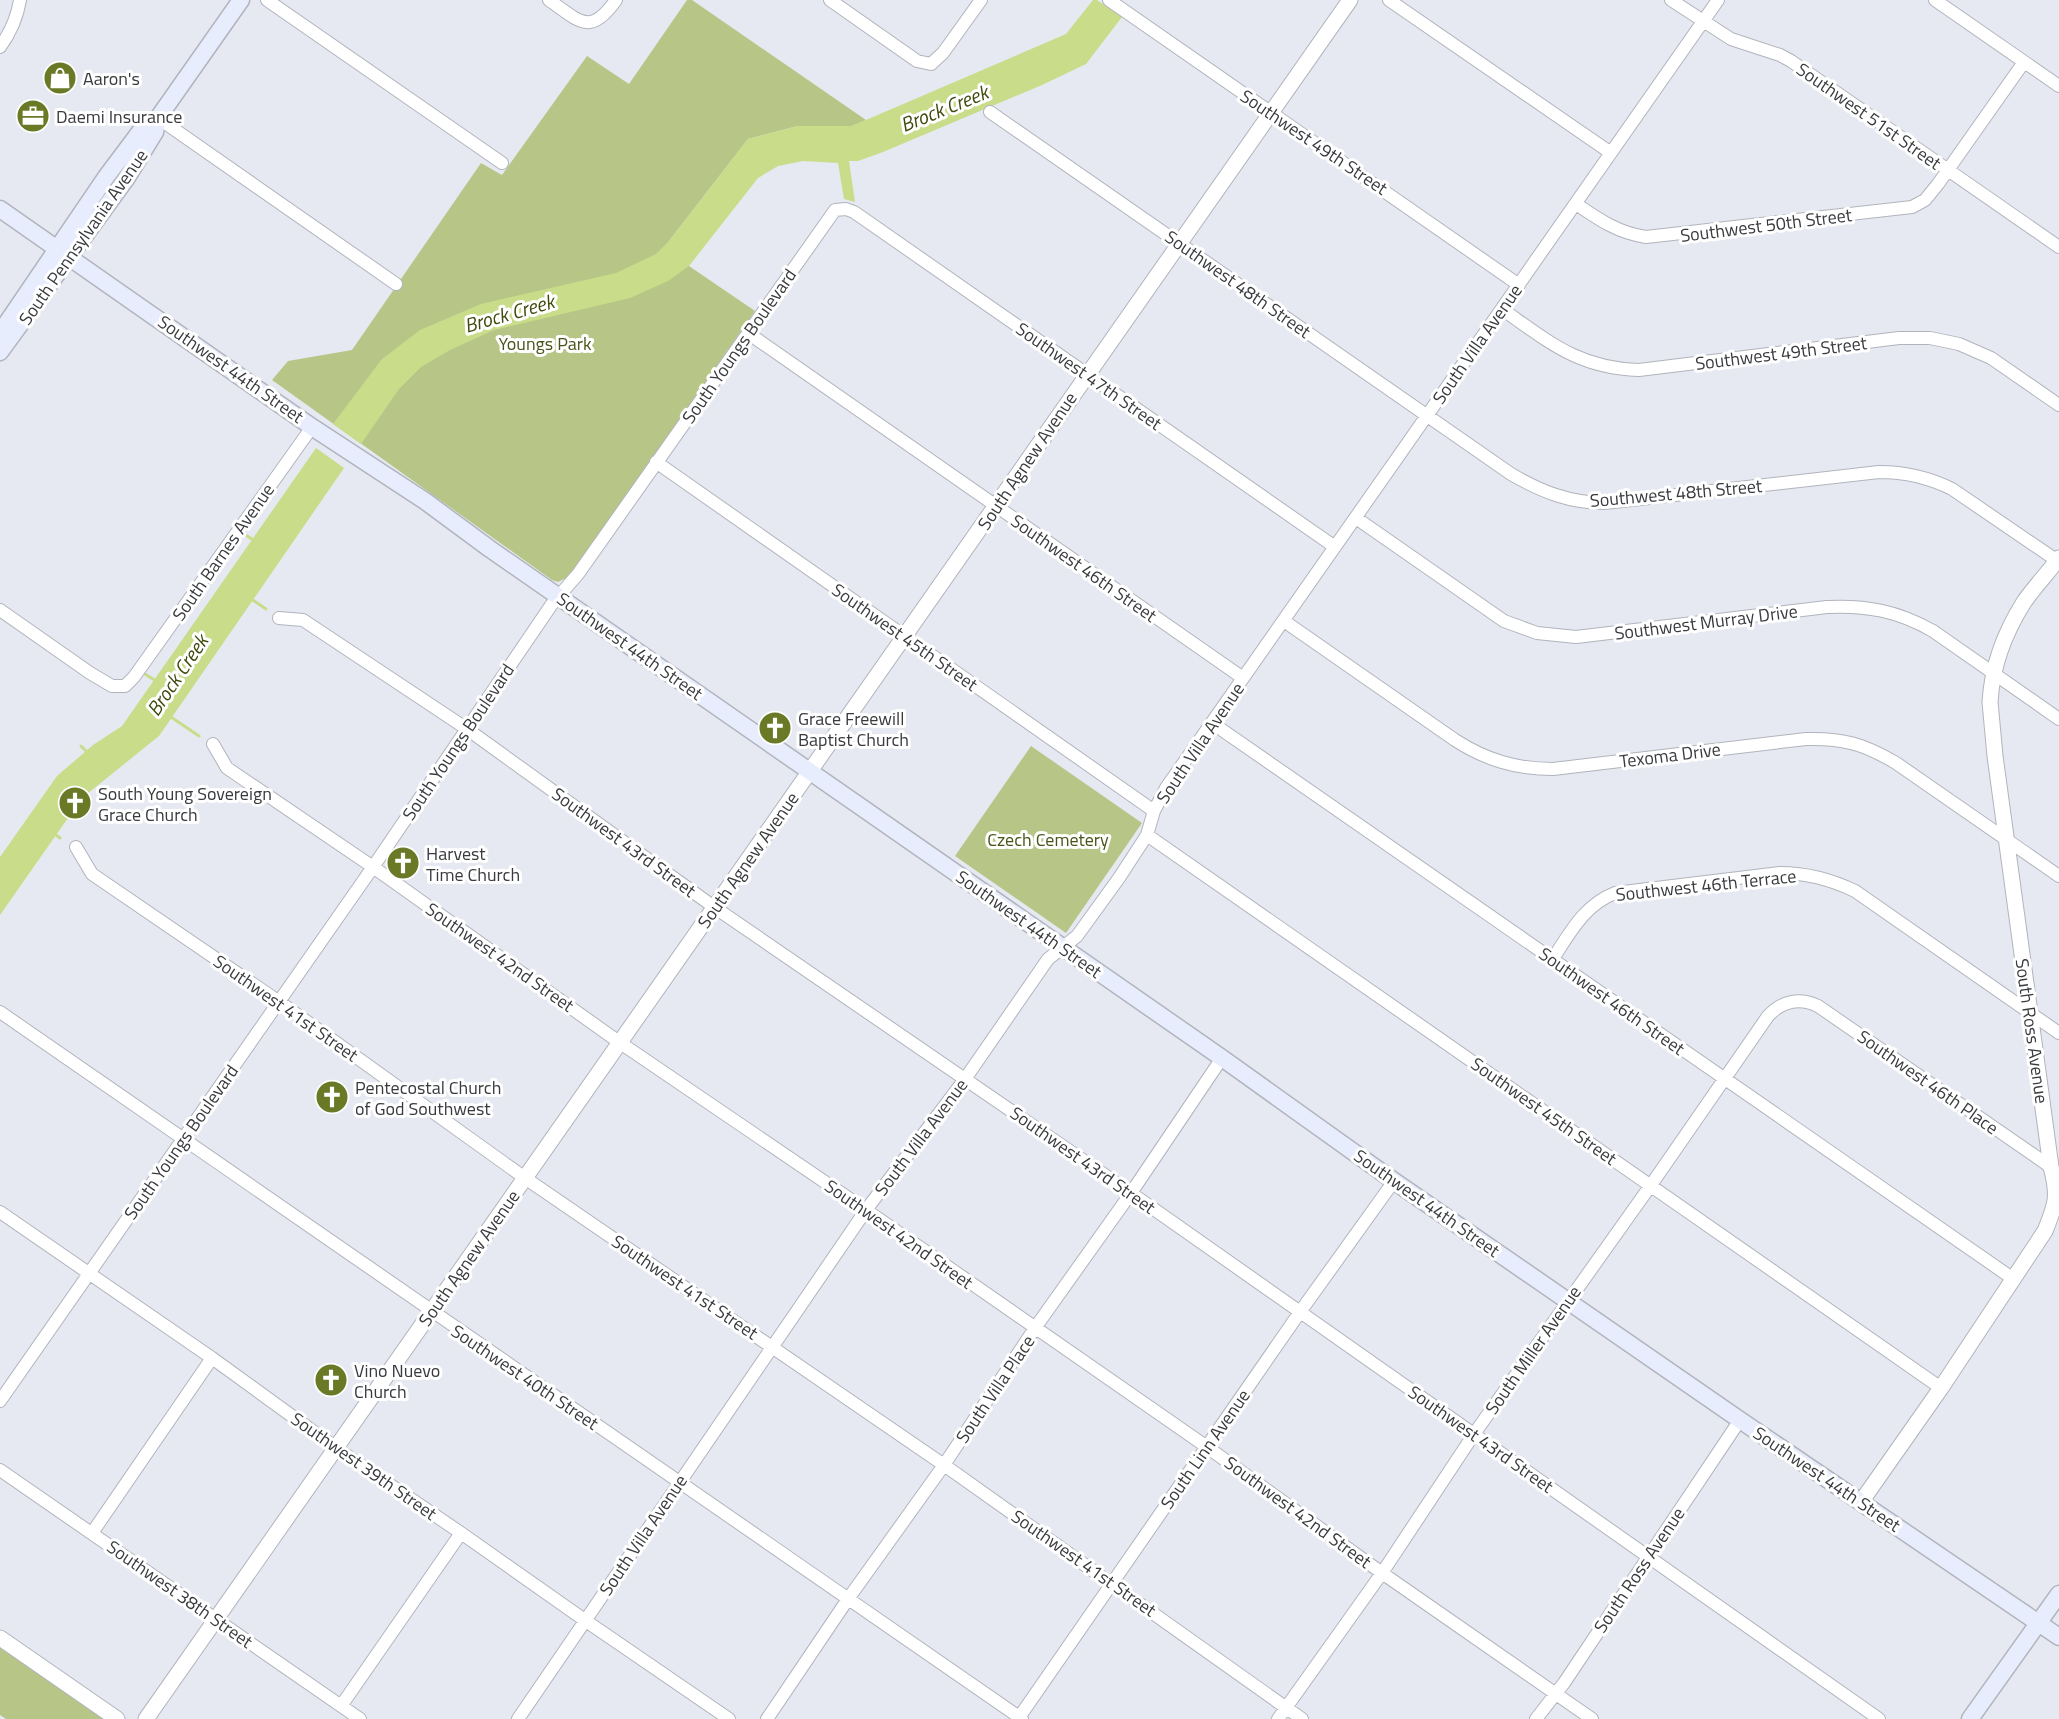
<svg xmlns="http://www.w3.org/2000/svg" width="2059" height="1719" font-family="'Titillium Web',sans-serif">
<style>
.green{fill:#b7c687}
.water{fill:#c9dc89}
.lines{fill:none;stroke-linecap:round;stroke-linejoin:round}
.stream{stroke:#c9dc89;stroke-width:3}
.minor-casing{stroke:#b1b4bc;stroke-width:14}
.tertiary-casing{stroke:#b1b4bc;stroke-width:17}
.secondary-casing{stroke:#b1b4bc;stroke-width:19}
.minor{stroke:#fff;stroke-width:12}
.tertiary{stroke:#fff;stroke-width:15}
.secondary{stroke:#e7edfd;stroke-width:16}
.labels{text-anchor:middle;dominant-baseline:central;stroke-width:6;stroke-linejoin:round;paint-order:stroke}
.poi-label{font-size:18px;fill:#383a3d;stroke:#fff;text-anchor:start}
.street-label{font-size:18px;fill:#383a3d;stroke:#fff}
.park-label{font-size:18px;fill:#49541a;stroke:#fff}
.water-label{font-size:20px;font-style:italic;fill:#404a0d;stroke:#fff}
</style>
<rect width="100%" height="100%" fill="#e6e9f1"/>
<path class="green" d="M687 0H692L866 120 852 126H798L748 139 669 241 689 266 755 311 570 576 558 582 552 580 272 380 288 361 352 350 481 163 502 175 587 56 629 84Z
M1031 746 1142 823 1066 933 955 856Z
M0 1643 109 1719H6L0 1715Z"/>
<path class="water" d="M1093 0H1097L1122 17 1086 64 1042 85 883 152 858 161H849L855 202 844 199 838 163 803 161 778 166 758 178 689 266 668 281 630 298 494 330 450 350 421 367 399 389 361 444 333 424 382 359 420 330 481 304 616 273 656 254 669 241 748 139 798 126H852L1066 34Z
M316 448 344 468 159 736 82 798 0 915V857L57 776 93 745 122 726Z"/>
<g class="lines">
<path class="stream" d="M244 534 255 541
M250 598 266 609
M145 674 156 681
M168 715 199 736
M81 746 88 753
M52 832 60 838"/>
<defs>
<path id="minor" d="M267 0 502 163
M549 0C579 21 590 37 616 0
M830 0 917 61 931 64 943 53 981 0
M1109 0 1519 285
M1389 0 1611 153
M1671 0 1731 39 1780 55 1791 61 2059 247
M1935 0 2059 86
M0 47C11 32 17 18 20 0
M990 112 1511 474C1542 492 1570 503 1605 503L1879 472C1905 472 1928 477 1952 489L2059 562
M158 118 396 284
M1576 204C1598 219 1618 233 1646 237L1912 207 1925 200 1938 184 2024 62
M1502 309C1549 342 1578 368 1639 370L1899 338H1930L1959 344 1991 358 2059 405
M748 333 1243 678
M656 462 1154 811
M1356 518 1504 621 1537 633 1576 637 1827 607C1866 605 1898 611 1933 631L2059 719
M0 610 90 673 112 686H125L134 677 312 427
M279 618 303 620 467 729 714 907 1131 1193 1879 1719
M1284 621 1455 740C1486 760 1516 769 1553 769L1806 739C1843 738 1864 744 1896 763L2059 876
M1212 723 2012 1278
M213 744 227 768 373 867 619 1042 866 1210 1207 1447 1382 1573 1592 1719
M1147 835 1941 1388
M76 847 92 874 278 1001 525 1178 944 1465 1302 1719
M1552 960C1570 933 1584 905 1615 893L1780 873C1807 873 1830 879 1855 891L2059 1033
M0 1012 1022 1719
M0 1212 212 1358 336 1448 461 1533 586 1621 729 1719
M0 1401 373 867 552 604 578 574 835 210 846 209 854 212 1335 547
M0 1470 360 1719
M92 1533 212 1358
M341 1706 461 1533
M518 1719 866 1210 965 1079 1048 959 1077 936 1119 878 1147 835 1154 811 1166 788 1718 0
M767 1719 848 1599 944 1465 1035 1328 1131 1193 1222 1058
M1018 1719 1300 1312 1394 1181
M1278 1719 1382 1573 1474 1434 1651 1185 1768 1016C1782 1001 1799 997 1818 1006L2051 1167
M1536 1719 1564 1683 1740 1420"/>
<path id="tertiary" d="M1861 1502 1941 1388 2045 1231C2056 1204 2059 1196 2051 1167L1995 756 1990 702C1992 667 2005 632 2024 602 2035 586 2048 573 2059 558
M0 1638 117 1719
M146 1719 1350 0"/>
<path id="secondary" d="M0 209 312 427 425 501 490 549 1222 1058 1394 1181 1740 1420 2059 1637
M0 333 106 177 145 125 158 118 241 0
M0 352 126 179 155 132 158 118
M1970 1719 2059 1594"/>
</defs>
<use href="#minor" class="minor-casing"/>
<use href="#tertiary" class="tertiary-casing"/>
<use href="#secondary" class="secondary-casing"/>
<use href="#minor" class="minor"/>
<use href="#tertiary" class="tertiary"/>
<use href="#secondary" class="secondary"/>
</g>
<defs>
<symbol id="shop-disc" viewBox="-11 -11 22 22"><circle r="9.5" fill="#697926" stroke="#fff"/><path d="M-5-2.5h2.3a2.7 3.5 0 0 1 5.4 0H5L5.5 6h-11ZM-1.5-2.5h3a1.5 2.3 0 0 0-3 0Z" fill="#fff"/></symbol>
<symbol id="office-disc" viewBox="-11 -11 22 22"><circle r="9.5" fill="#697926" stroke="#fff"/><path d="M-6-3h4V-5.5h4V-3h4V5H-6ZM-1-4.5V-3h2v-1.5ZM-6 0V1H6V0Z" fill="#fff"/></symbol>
<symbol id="church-disc" viewBox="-11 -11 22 22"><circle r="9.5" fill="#697926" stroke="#fff"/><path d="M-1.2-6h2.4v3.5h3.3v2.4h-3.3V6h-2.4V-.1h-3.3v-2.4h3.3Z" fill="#fff"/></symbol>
</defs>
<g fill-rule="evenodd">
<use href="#shop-disc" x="41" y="59" width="38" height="38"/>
<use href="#office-disc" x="14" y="97" width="38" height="38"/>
<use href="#church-disc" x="756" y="709" width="38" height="38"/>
<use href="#church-disc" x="56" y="784" width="38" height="38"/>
<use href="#church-disc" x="384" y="844" width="38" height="38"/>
<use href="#church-disc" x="313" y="1078" width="38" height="38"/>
<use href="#church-disc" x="312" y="1361" width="38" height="38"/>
</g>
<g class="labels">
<g class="poi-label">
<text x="83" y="78">Aaron's</text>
<text x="56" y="116">Daemi Insurance</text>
<text x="798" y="718">Grace Freewill<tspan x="798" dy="21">Baptist Church</tspan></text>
<text x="98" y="793">South Young Sovereign<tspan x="98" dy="21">Grace Church</tspan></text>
<text x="426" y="853">Harvest<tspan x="426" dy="21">Time Church</tspan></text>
<text x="355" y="1087">Pentecostal Church<tspan x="355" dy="21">of God Southwest</tspan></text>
<text x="354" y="1370">Vino Nuevo<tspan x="354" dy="21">Church</tspan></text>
</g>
<g class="street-label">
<text transform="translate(1869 116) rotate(35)">Southwest 51st Street</text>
<text transform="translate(1314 142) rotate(34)">Southwest 49th Street</text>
<text transform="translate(1766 225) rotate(-7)">Southwest 50th Street</text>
<text transform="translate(83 237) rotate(-55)">South Pennsylvania Avenue</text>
<text transform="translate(1238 284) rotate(35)">Southwest 48th Street</text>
<text transform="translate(1477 344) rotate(-55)">South Villa Avenue</text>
<text transform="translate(739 346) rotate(-55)">South Youngs Boulevard</text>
<text transform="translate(1781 353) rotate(-7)">Southwest 49th Street</text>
<text transform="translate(231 369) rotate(35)">Southwest 44th Street</text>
<text transform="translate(1089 376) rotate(35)">Southwest 47th Street</text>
<text transform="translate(1027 461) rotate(-56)">South Agnew Avenue</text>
<text transform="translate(1676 493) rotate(-5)">Southwest 48th Street</text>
<text transform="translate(223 552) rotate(-55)">South Barnes Avenue</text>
<text transform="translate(1084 568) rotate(35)">Southwest 46th Street</text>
<text transform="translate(1706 622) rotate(-7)">Southwest Murray Drive</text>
<text transform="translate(905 637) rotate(35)">Southwest 45th Street</text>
<text transform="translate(630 646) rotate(35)">Southwest 44th Street</text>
<text transform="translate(458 742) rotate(-56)">South Youngs Boulevard</text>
<text transform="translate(1200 743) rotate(-56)">South Villa Avenue</text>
<text transform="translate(1670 755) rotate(-7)">Texoma Drive</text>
<text transform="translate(624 842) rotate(36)">Southwest 43rd Street</text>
<text transform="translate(748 860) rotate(-55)">South Agnew Avenue</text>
<text transform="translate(1706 885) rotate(-6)">Southwest 46th Terrace</text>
<text transform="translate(1029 924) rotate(35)">Southwest 44th Street</text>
<text transform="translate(500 957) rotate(35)">Southwest 42nd Street</text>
<text transform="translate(1612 1001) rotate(35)">Southwest 46th Street</text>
<text transform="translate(286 1008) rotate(35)">Southwest 41st Street</text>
<text transform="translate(2032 1031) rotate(82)">South Ross Avenue</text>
<text transform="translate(1928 1082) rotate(35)">Southwest 46th Place</text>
<text transform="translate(1544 1111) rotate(35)">Southwest 45th Street</text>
<text transform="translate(921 1137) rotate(-53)">South Villa Avenue</text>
<text transform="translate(181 1142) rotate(-55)">South Youngs Boulevard</text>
<text transform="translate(1083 1160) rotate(35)">Southwest 43rd Street</text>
<text transform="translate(1427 1203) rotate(35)">Southwest 44th Street</text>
<text transform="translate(899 1234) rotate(35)">Southwest 42nd Street</text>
<text transform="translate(469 1258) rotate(-55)">South Agnew Avenue</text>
<text transform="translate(685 1287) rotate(34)">Southwest 41st Street</text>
<text transform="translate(1533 1350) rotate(-55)">South Miller Avenue</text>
<text transform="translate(525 1377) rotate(34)">Southwest 40th Street</text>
<text transform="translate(995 1389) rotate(-56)">South Villa Place</text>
<text transform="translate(1481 1439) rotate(35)">Southwest 43rd Street</text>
<text transform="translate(1205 1449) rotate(-55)">South Linn Avenue</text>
<text transform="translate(364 1466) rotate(35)">Southwest 39th Street</text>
<text transform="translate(1827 1479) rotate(34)">Southwest 44th Street</text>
<text transform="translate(1298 1512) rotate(36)">Southwest 42nd Street</text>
<text transform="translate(643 1535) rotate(-56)">South Villa Avenue</text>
<text transform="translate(1084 1563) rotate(35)">Southwest 41st Street</text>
<text transform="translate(1639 1570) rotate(-56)">South Ross Avenue</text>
<text transform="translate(180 1594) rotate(35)">Southwest 38th Street</text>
</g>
<g class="park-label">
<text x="545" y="343">Youngs Park</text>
<text x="1048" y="839">Czech Cemetery</text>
</g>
<g class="water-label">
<text transform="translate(944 108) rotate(-22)">Brock Creek</text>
<text transform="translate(509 313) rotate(-16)">Brock Creek</text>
<text transform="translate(177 675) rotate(-56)">Brock Creek</text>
</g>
</g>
</svg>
